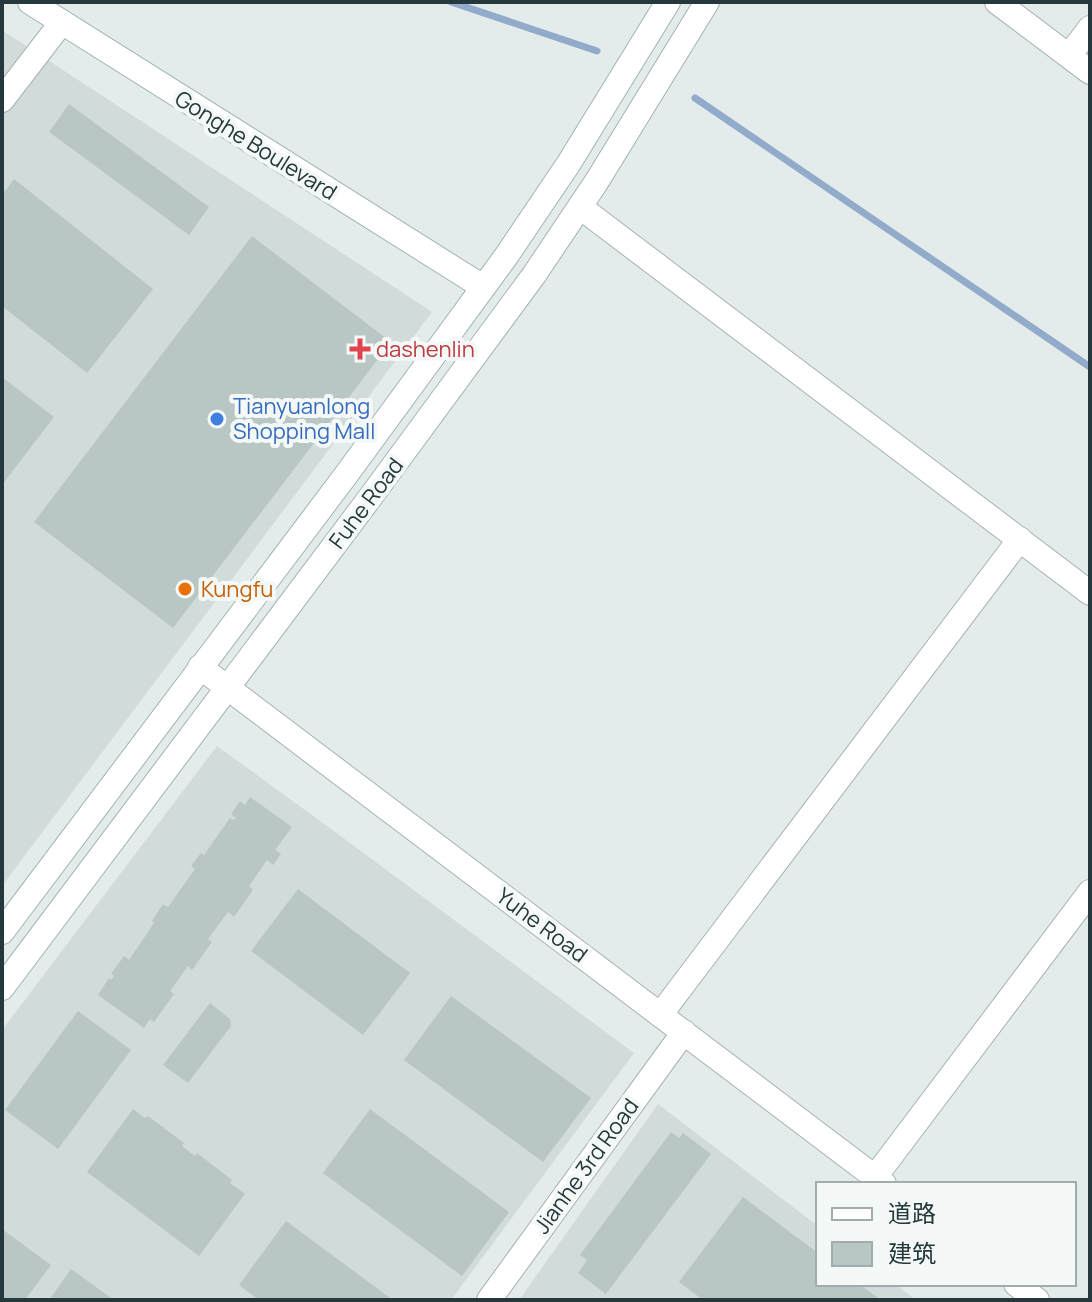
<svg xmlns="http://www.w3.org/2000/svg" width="1092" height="1302" font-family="Manrope,'Noto Sans SC',sans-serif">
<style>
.built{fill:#d2dbdb}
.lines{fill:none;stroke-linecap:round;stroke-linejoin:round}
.stream{stroke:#92abcb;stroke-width:7}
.building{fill:#b9c6c6}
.street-casing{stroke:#a7b2b3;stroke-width:26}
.secondary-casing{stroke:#a0b3b3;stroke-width:26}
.street{stroke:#fff;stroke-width:24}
.secondary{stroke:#fff;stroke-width:24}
.health-dot{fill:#e0444e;stroke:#f4f9f8;stroke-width:3}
.shop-dot{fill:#3f7fe0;stroke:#f4f9f8;stroke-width:3}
.food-dot{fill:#e8710a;stroke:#f4f9f8;stroke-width:3}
.labels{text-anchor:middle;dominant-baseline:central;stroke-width:8;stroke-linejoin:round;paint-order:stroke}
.street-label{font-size:22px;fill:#25383b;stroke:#f4f9f8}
.health-label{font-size:22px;fill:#be3a42;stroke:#f4f9f8;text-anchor:start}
.shop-label{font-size:22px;fill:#366cbe;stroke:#f4f9f8;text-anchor:start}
.food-label{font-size:22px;fill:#c56008;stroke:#f4f9f8;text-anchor:start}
</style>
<rect width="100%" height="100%" fill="#e4eceb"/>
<path class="built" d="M2 30 432 312 2 886Z
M217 746 323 823 634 1053 451 1300H2V1030Z
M658 1104 818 1226V1284H895L916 1300H519Z"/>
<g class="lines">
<path class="stream" d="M451 2 597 51
M695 98 1090 367"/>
</g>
<path class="building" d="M69 104 209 207 189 235 49 132Z
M14 179 153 289 87 373 2 306V195Z
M252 236 391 342 173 628 34 522Z
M2 377 54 417 2 485Z
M250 797 292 827 275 850 281 854 273 865 267 860 249 886 253 890 234 917 228 912 208 939 212 942 192 970 188 966 170 991 174 994 154 1022 150 1019 144 1028 98 995 109 978 111 980 114 976 111 974 124 956 129 960 154 923 152 921 163 904 168 907 195 869 191 866 201 853 204 855 230 818 234 820 236 818 231 814 240 801 245 805Z
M298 889 410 973 363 1035 251 951Z
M451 996 591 1098 543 1162 404 1060Z
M210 1003 230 1019 231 1026 188 1083 163 1065Z
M78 1011 131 1050 58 1149 5 1110Z
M133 1109 145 1118 148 1116 184 1143 182 1146 195 1156 197 1153 232 1180 230 1183 245 1194 199 1256 87 1172Z
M370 1109 509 1212 462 1276 323 1173Z
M671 1132 679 1138 683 1133 711 1154 606 1294 578 1273 587 1260 580 1255Z
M743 1197 818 1253V1284H859L881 1300H703L679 1282Z
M286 1221 393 1300H259L239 1285Z
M2 1229 51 1265 25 1300H2Z
M71 1269 114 1300H49Z"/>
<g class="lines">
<defs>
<path id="street" d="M997 2 1090 72
M1069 56 1090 28
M2 100 62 22
M580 207 1090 593
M200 667 884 1184
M660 1015 1020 539
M875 1177 1090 892
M1016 1284 1037 1300
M489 1300 684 1032"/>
<path id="secondary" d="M30 2 483 287
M2 932 346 475 507 255 569 163 668 2
M2 988 372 495 534 275 597 181 707 2"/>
</defs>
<use href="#street" class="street-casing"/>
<use href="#secondary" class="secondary-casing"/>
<use href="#street" class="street"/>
<use href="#secondary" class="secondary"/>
</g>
<path class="health-dot" d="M356 337h8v8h8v8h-8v8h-8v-8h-8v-8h8z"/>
<circle class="shop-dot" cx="217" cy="419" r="8"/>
<circle class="food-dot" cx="185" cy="589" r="8"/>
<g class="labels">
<g class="street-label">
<text transform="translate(256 145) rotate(32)">Gonghe Boulevard</text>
<text transform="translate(366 503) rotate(-53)">Fuhe Road</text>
<text transform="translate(542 925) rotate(37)">Yuhe Road</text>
<text transform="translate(586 1166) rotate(-54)">Jianhe 3rd Road</text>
</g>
<g class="health-label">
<text x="376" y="349">dashenlin</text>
</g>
<g class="shop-label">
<text x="233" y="406">Tianyuanlong<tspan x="233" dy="25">Shopping Mall</tspan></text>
</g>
<g class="food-label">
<text x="201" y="589">Kungfu</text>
</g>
</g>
<rect width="1092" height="1302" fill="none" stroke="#25383b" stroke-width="8"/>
<rect x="816" y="1182" width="260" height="104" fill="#f4f9f8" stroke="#a1acac" stroke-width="2"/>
<rect x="832" y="1208" width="40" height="12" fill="#ffffff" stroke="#a1acac" stroke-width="2"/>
<text x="888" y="1222" font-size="24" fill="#25383b">道路</text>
<rect x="832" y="1242" width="40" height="24" fill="#b9c6c6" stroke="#a1acac" stroke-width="2"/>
<text x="888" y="1262" font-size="24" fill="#25383b">建筑</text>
</svg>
